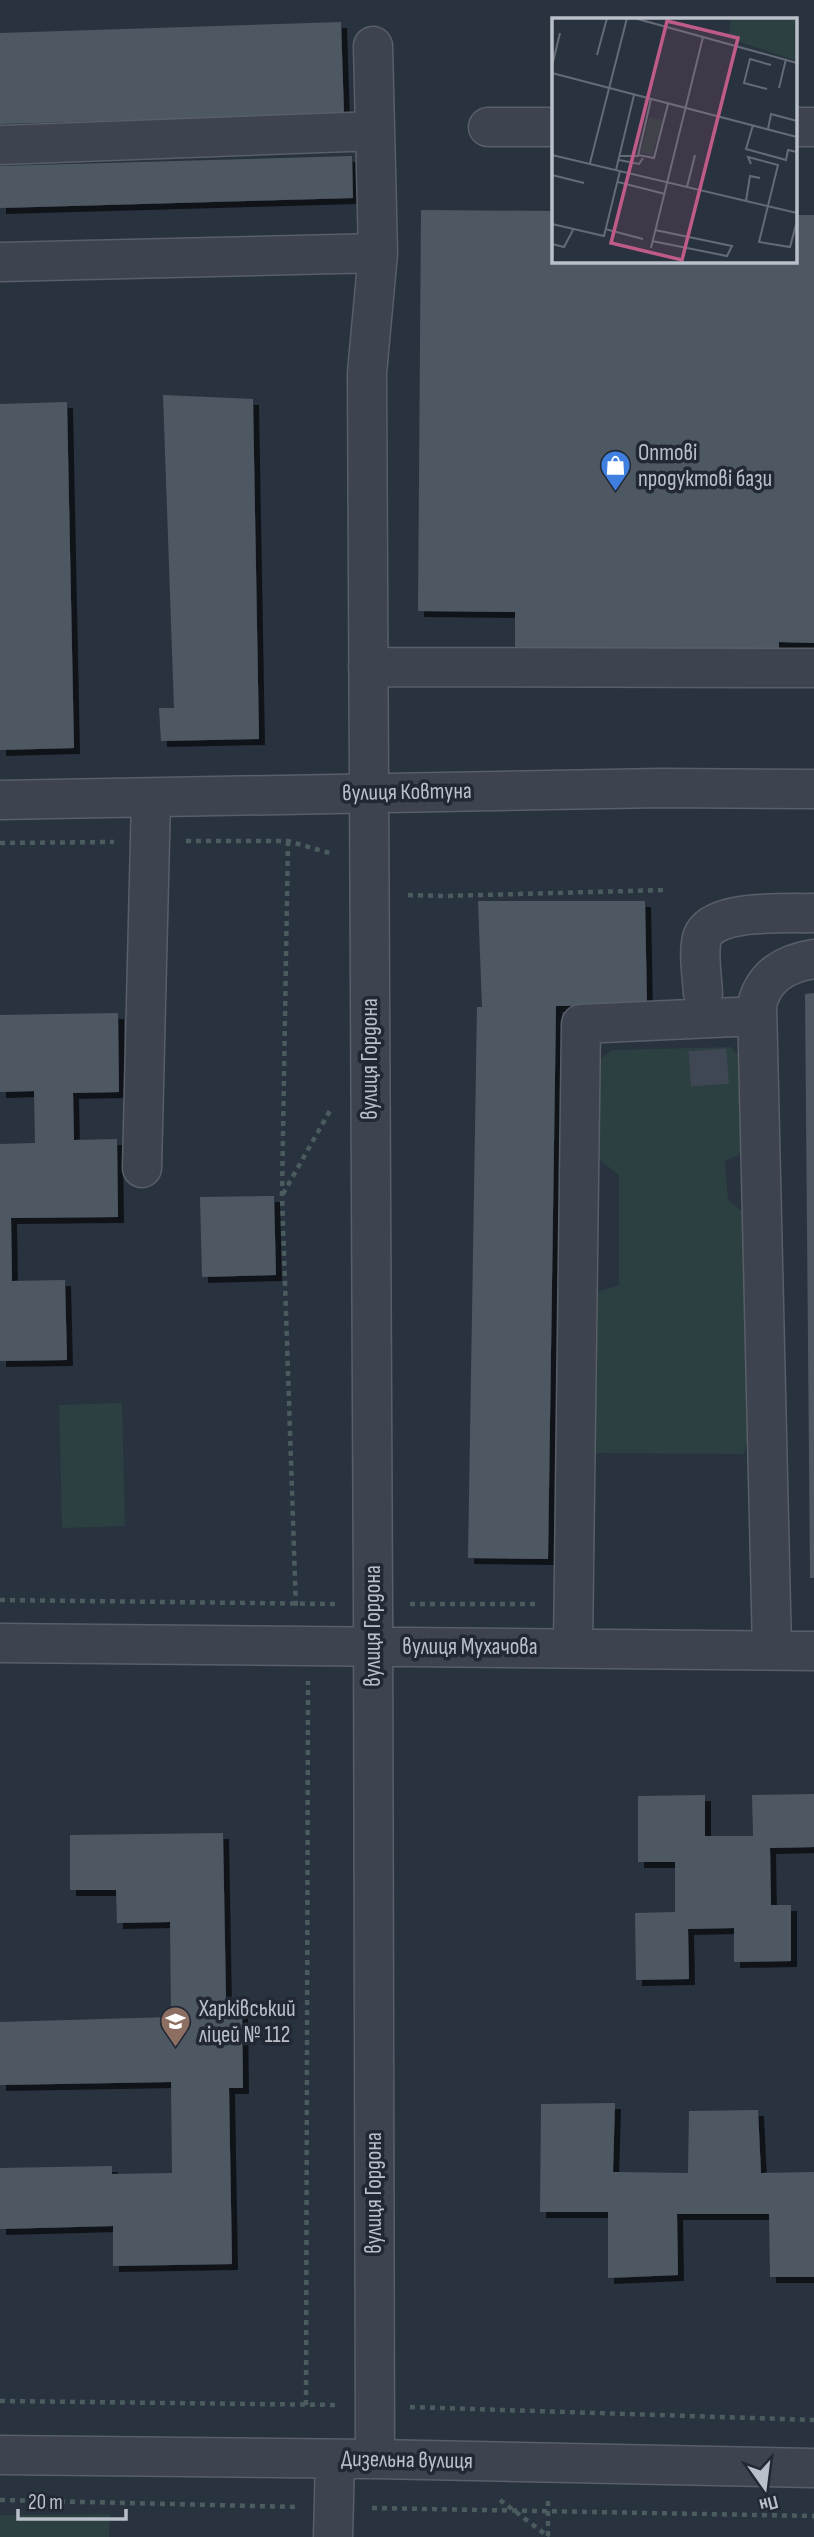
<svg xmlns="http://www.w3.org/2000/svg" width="814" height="2537" font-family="'Sofia Sans Condensed',sans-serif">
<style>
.green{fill:#2c3f41}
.building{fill:#4e5864;filter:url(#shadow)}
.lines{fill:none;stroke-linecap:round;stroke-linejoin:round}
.minor-tunnel{stroke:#3f4754;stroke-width:38;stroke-dasharray:38 19;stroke-linecap:butt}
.minor-casing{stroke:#585f69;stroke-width:41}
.path{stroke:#4b5c5f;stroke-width:4.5;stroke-dasharray:5 5;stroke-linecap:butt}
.minor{stroke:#3d444f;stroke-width:38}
.labels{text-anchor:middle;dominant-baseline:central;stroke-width:7;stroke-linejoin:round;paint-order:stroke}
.poi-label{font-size:23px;fill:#bac0c9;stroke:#222934;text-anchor:start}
.street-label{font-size:23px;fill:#bac0c9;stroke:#222934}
.inset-road{fill:none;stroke:#636b76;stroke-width:2}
.view{fill:#bf5b87;fill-opacity:0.15;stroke:#bf5b87;stroke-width:3.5}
.inset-edge{fill:none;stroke:#bac0c9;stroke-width:3.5}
</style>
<defs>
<filter id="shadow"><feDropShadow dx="6" dy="6" stdDeviation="0" flood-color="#0009"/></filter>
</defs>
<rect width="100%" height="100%" fill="#29323f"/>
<path class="green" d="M731 1047 752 1070 748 1151 725 1161 728 1200 748 1216 752 1424 744 1454 588 1453 584 1296 619 1285V1175L589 1152 593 1065 612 1050Z
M122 1403 125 1526 62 1528 59 1405Z
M110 2514 109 2537H0V2515Z"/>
<path class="building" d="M341 22 344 114 0 124V33Z
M352 156 353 198 0 208V166Z
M421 210 553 211V261H795V215H814V643L779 642V652L515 650V612L418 611Z
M163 395 253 399 259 739 161 741 159 708H174Z
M67 402 74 748 0 750V404Z
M478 901H645L647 1005 556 1006 548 1559 468 1558 477 1007H482Z
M814 993V1578H810L805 994Z
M118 1013 119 1092 73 1093 74 1140 117 1139 118 1217 11 1218 12 1281 65 1280 67 1360 0 1361V1144L35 1143 34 1091 0 1092V1015Z
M274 1196 276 1275 202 1277 200 1197Z
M814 1794V1847L770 1848 771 1905H791V1961L734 1962V1928L688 1929 689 1979 636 1980 635 1913 675 1912V1862H638V1796L705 1795V1836H753L752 1795Z
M223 1833 226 2000 242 1999 243 2088H229L232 2264 113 2266V2226L0 2229V2168L112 2166V2174L172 2173 171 2082 0 2085V2022L171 2017 170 1922 117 1923 116 1890H70V1835Z
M615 2103 613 2172 688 2173 689 2111 758 2110 761 2173 814 2172V2277H770L769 2214H677L678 2275 608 2278V2212H540L541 2104Z"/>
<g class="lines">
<path class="minor-tunnel" d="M703 993 710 1085"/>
<defs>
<path id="minor" d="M373 46 378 253 367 373 373 1604 375 2459
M488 127H553
M795 127H814
M0 145 375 131
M0 262 378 253
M368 667 814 668
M0 800 662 788 814 789
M703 993C702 976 698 954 702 938 711 908 788 914 814 913
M142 1168 151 798
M0 1643 814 1651
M573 1647 581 1024 757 1016
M772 1650 757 1004C765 975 785 964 814 959
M0 2455 375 2459 814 2468
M333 2537 335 2459"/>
</defs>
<use href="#minor" class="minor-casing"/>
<path class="path" d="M186 841H288L333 854
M288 841 282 1194 296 1609
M0 843 114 842
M408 895 444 896 665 890
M283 1194 332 1107
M0 1600 335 1604
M410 1604H538
M0 2401 339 2405
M306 2405 308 1681
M410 2407 814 2420
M0 2500 297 2507
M500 2500 549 2537
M372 2508 814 2516
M548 2536V2499"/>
<use href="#minor" class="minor"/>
</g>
<defs>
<symbol id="shop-pin" viewBox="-11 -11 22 30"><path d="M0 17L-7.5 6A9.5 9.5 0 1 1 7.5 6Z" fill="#3f7fe0" stroke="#222934"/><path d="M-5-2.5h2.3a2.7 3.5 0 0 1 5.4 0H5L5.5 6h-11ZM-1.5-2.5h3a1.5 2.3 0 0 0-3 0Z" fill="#fff"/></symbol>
<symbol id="university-pin" viewBox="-11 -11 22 30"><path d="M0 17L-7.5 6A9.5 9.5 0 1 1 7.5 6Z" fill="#8d6e63" stroke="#222934"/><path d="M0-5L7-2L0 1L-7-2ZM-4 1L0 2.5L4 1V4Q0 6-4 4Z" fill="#fff"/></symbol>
</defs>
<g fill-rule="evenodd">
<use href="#shop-pin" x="598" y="448" width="35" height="47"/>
<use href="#university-pin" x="158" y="2004" width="35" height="47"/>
</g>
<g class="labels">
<g class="poi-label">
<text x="638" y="453">Оптові<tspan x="638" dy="26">продуктові бази</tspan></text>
<text x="199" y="2009">Харківський<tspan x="199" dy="26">ліцей № 112</tspan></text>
</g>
<g class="street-label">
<text transform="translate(407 792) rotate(-1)">вулиця Ковтуна</text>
<text transform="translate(370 1059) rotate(-90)">вулиця Гордона</text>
<text transform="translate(373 1626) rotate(-90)">вулиця Гордона</text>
<text x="470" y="1647">вулиця Мухачова</text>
<text transform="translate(374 2193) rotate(-90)">вулиця Гордона</text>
<text transform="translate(407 2460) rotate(1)">Дизельна вулиця</text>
</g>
</g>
<g transform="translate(552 18)">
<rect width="245" height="245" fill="#29323f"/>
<path d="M179 0H245V43L176 20ZM97 99 111 102 100 137 89 135Z" fill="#2c3f41"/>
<path class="inset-road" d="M82 0 245 45M45 37 55 0M0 48 8 15M0 55 245 119M227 70 234 41M215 71 192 65 198 41 219 47M201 107 194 131 234 142 236 132 245 134M216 111 219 96 245 103M0 137 245 195M86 137 102 140 116 86M68 138H86L99 81M67 142 87 146 91 140M38 145 75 0M199 146 196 139 226 147 207 224 238 229 245 203M64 152 82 77M0 157 32 165M66 164 113 176M135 169 143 137M194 183 198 158 208 160M0 206 52 218 68 153M53 211 91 221M100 223 175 238 180 228 103 212M0 226 12 229 21 212M99 230 151 19"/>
<path class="view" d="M115 3 186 20 130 242 59 225Z"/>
<rect width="245" height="245" class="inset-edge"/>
</g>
<g transform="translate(765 2488) rotate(166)" stroke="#222934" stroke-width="5" paint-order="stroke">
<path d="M0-5L12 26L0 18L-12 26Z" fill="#bac0c9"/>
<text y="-10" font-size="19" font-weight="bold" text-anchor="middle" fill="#bac0c9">Пн</text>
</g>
<path d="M18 2509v10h108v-10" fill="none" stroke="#bac0c9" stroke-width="3.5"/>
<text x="28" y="2509" font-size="21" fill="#bac0c9" stroke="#222934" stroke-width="5" paint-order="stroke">20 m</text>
</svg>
